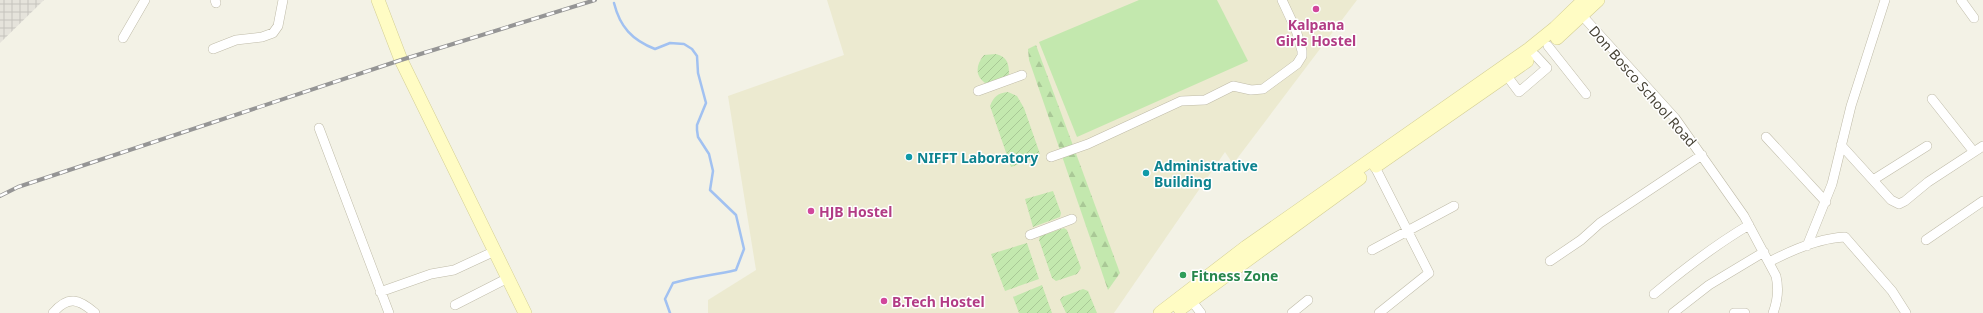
<svg xmlns="http://www.w3.org/2000/svg" width="1983" height="313" font-family="'Noto Sans',sans-serif">
<style>
.industrial{fill:url(#industrial-grid)}
.education{fill:#ecead0}
.forest{fill:url(#forest-firs)}
.park{fill:#c3e8ae}
.garden{fill:url(#garden-furrows)}
.lines{fill:none;stroke-linecap:round;stroke-linejoin:round}
.stream{stroke:#a1c1f1;stroke-width:2.5}
.street-casing{stroke:#bfbba8;stroke-width:10}
.secondary-casing{stroke:#d4cf95;stroke-width:14}
.street{stroke:#fff;stroke-width:9}
.secondary{stroke:#fffcc4;stroke-width:13}
.rail-casing{stroke:#959595;stroke-width:4}
.rail{stroke:#fff;stroke-width:2.5;stroke-dasharray:8;stroke-linecap:butt}
.hotel-dot{fill:#d1479c;stroke:#fff;stroke-width:1.5}
.culture-dot{fill:#0f9aa8;stroke:#fff;stroke-width:1.5}
.leisure-dot{fill:#2e9e5b;stroke:#fff;stroke-width:1.5}
.labels{text-anchor:middle;dominant-baseline:central;stroke-width:3;stroke-linejoin:round;paint-order:stroke}
.hotel-label{font-size:14px;font-weight:bold;fill:#b23c85;stroke:#fff;text-anchor:start}
.street-label{font-size:14px;fill:#464235;stroke:#fff}
.culture-label{font-size:14px;font-weight:bold;fill:#0d838f;stroke:#fff;text-anchor:start}
.leisure-label{font-size:14px;font-weight:bold;fill:#27864d;stroke:#fff;text-anchor:start}
</style>
<defs>
<pattern id="industrial-grid" width="8" height="8" patternUnits="userSpaceOnUse"><rect width="8" height="8" fill="#e5e3db"/><path d="M0 4h8M4 0v8" fill="none" stroke="#c6c4bd"/></pattern>
<pattern id="forest-firs" width="22" height="20" patternUnits="userSpaceOnUse"><rect width="22" height="20" fill="#c3e8ae"/><path d="M5 1l3.5 6h-7zM16 11l3.5 6h-7z" fill="#a9c896"/></pattern>
<pattern id="garden-furrows" width="10" height="10" patternUnits="userSpaceOnUse"><rect width="10" height="10" fill="#c3e8ae"/><path d="M-1 1l2-2M0 10L10 0M9 11l2-2" fill="none" stroke="#a9c896"/></pattern>
</defs>
<rect width="100%" height="100%" fill="#f3f2e6"/>
<path class="industrial" d="M0 0H44L0 43Z"/>
<path class="education" d="M827 0H1357L1233 164 1225 152 1114 313H708V300L756 270 728 96 844 55Z"/>
<path class="forest" d="M1036 45 1120 273 1108 290 1029 60 1028 49Z"/>
<path class="park" d="M1139 0H1217L1248 61 1077 137 1039 42Z"/>
<path class="garden" d="M996 54C1007 57 1009 63 1009 74L1005 79 987 84C975 77 975 66 984 55Z
M1008 92 1017 96 1024 108 1040 154 1038 157 1011 167 990 106C994 96 998 93 1008 92Z
M1053 191 1061 213 1060 217 1033 227 1025 199Z
M1064 228 1067 230 1081 268 1077 274 1056 281 1052 278 1039 240 1040 236Z
M1027 243 1039 279 1005 291 991 254Z
M1042 285 1052 313H1019L1013 297Z
M1083 289 1088 291 1097 313H1066L1060 300 1062 297Z"/>
<g class="lines">
<path class="stream" d="M614 3C620 27 632 40 655 49L670 43 684 44 692 49 697 56 698 73 706 103 697 125V130L698 137 709 154 713 171 710 190 736 215 744 249 736 270C715 275 694 277 673 283L665 299 670 313"/>
<defs>
<path id="street" d="M215 0 216 3
M1961 0 1974 18
M1578 11 1675 118 1744 216 1776 276C1779 289 1778 300 1773 313
M123 38 145 0
M1548 46 1586 94
M213 49 236 40 262 37 273 33 278 26 283 0
M1507 76 1519 92 1547 68 1535 55
M978 91 1022 75
M1932 99 1974 152
M319 128 389 313
M1766 137 1826 202
M1841 145 1891 200 1899 204 1905 201 1928 182 1983 146
M1051 157 1088 144 1181 101 1205 100 1233 86 1251 90 1263 89 1297 64 1302 56V51L1296 30 1282 0
M1375 167 1429 273 1379 313
M1873 180 1927 146
M1030 235 1072 219
M1926 240 1983 201
M1807 246 1832 184 1851 106 1885 0
M1372 250 1454 206
M1550 261 1581 240 1600 223 1702 155
M1769 262C1792 250 1819 238 1845 237L1892 291 1906 313
M380 292 431 274 454 270 495 251
M1654 294C1684 269 1715 245 1749 225
M1191 300 1201 313
M455 305 508 278
M53 313C68 295 79 299 95 313
M1292 313 1308 300
M1673 313 1709 285 1764 252
M1734 313H1745"/>
<path id="secondary" d="M378 0 401 60 525 313
M1557 38 1598 0
M1376 166 1527 61
M1180 309 1360 178
M1160 313 1246 247 1529 49 1555 28 1584 0"/>
</defs>
<use href="#street" class="street-casing"/>
<use href="#secondary" class="secondary-casing"/>
<use href="#street" class="street"/>
<use href="#secondary" class="secondary"/>
<defs>
<path id="rail" d="M0 196 18 187 401 60 595 0"/>
</defs>
<use href="#rail" class="rail-casing"/>
<use href="#rail" class="rail"/>
</g>
<g class="hotel-dot">
<circle cx="1316" cy="9" r="4"/>
<circle cx="811" cy="211" r="4"/>
<circle cx="884" cy="301" r="4"/>
</g>
<g class="culture-dot">
<circle cx="909" cy="157" r="4"/>
<circle cx="1146" cy="173" r="4"/>
</g>
<circle class="leisure-dot" cx="1183" cy="275" r="4"/>
<g class="labels">
<g class="hotel-label">
<text x="1316" y="24" text-anchor="middle">Kalpana<tspan x="1316" dy="16">Girls Hostel</tspan></text>
<text x="819" y="211">HJB Hostel</text>
<text x="892" y="301">B.Tech Hostel</text>
</g>
<g class="street-label">
<text transform="translate(1643 86) rotate(49)">Don Bosco School Road</text>
</g>
<g class="culture-label">
<text x="917" y="157">NIFFT Laboratory</text>
<text x="1154" y="165">Administrative<tspan x="1154" dy="16">Building</tspan></text>
</g>
<g class="leisure-label">
<text x="1191" y="275">Fitness Zone</text>
</g>
</g>
</svg>
